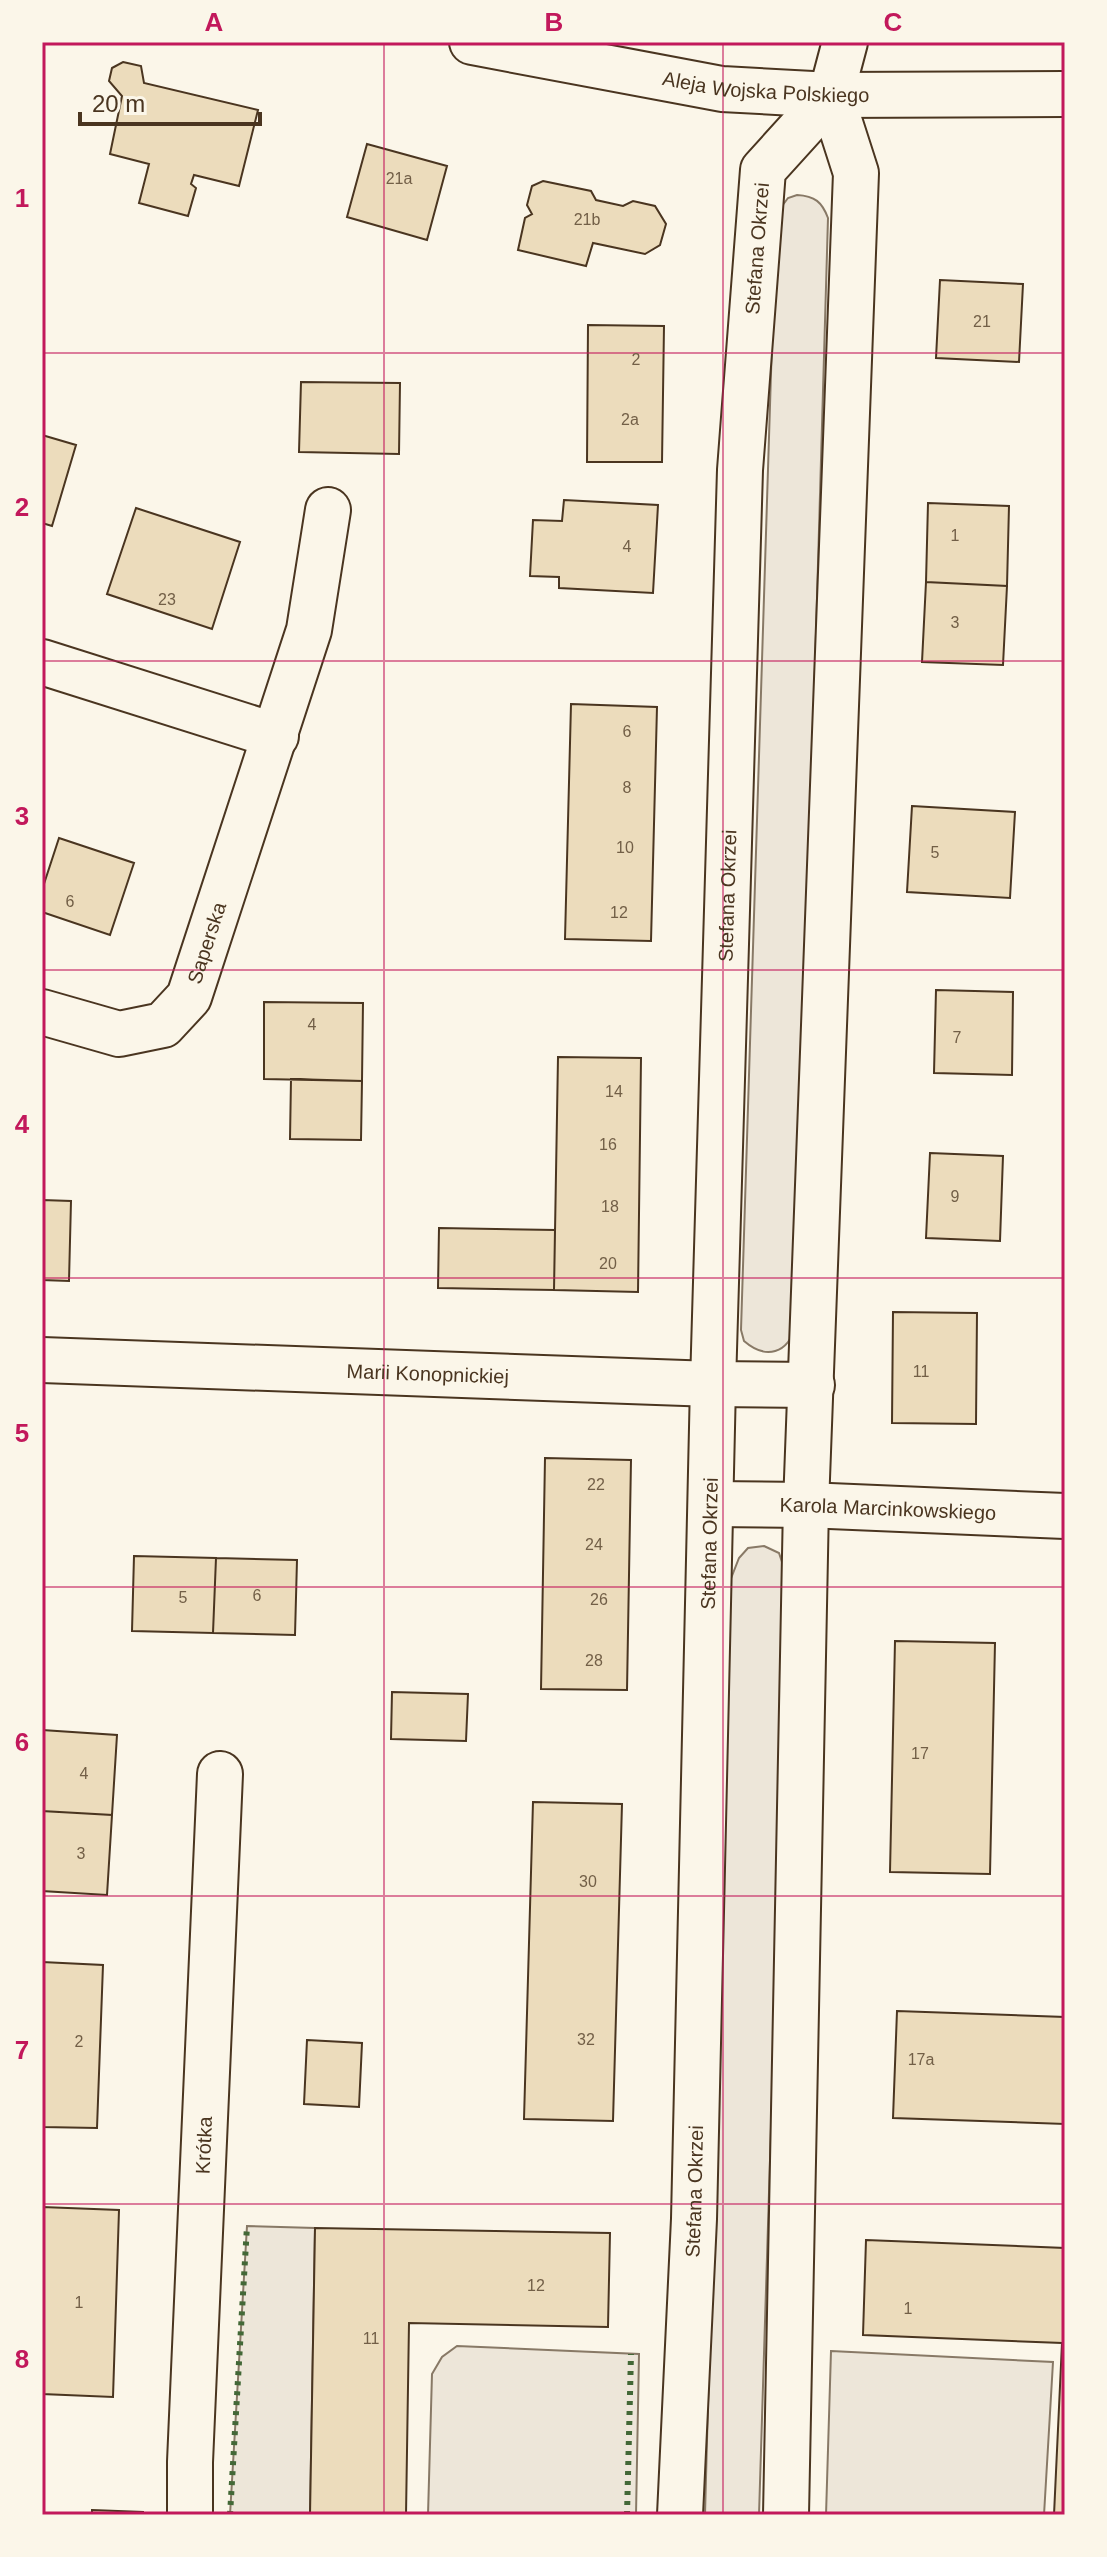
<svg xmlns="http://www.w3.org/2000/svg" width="1107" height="2557" font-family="Helvetica,sans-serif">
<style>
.grass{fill:#ede6d9;stroke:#887966;stroke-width:2}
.building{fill:#ecdcbc;stroke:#4a3520;stroke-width:2}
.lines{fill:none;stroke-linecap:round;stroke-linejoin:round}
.street-casing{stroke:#4a3520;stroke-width:48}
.street{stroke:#fbf6e9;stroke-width:44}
.hedge{stroke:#436837;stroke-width:6;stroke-dasharray:4 6;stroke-linecap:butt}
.grid{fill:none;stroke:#c2185b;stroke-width:2;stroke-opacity:0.55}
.labels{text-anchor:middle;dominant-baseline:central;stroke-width:6;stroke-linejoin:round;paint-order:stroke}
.number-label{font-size:16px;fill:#725f47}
.street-label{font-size:20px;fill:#4a3520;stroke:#fbf6e9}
.neatline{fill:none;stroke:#c2185b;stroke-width:3}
.grid-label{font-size:26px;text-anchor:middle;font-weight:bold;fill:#c2185b}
</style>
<rect width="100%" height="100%" fill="#fbf6e9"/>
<path class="grass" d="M797 195C815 196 822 202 828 218L796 1325C788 1354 766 1360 744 1341L741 1330 776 214 788 198Z
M764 1546 779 1553 788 1580 759 2515H705L730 1581 739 1558 748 1548Z
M247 2226 315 2228 310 2515H230Z
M457 2346 639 2354 636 2515H428L432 2374 442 2357Z
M831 2351 1053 2362 1044 2515H826Z"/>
<path class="building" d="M123 62 141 66 144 83 258 110 239 186 194 175 191 184 196 188 188 216 139 203 149 164 110 154 122 96 109 81 112 68Z
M367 144 447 166 427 240 347 217Z
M543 181 591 191 596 200 623 206 633 201 655 206 666 224 660 245 645 254 593 243 586 266 518 250 525 218 532 214 527 205 532 186Z
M940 280 1023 284 1019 362 936 358Z
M588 325 664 326 662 462H587Z
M301 382 400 383 399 454 299 452Z
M42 435 76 445 52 526 42 523Z
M564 500 658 505 653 593 559 588V577L530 576 533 520 562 521Z
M928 503 1009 506 1007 586 926 582Z
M136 508 240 542 212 629 107 594Z
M926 582 1007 586 1003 665 922 662Z
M571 704 657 707 651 941 565 939Z
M912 806 1015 812 1010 898 907 892Z
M59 838 134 863 110 935 42 912V890Z
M936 990 1013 992 1012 1075 934 1073Z
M264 1002 363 1003 362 1081 264 1079Z
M558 1057 641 1058 638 1292 554 1290Z
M291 1079 362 1081 361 1140 290 1139Z
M930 1153 1003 1156 1000 1241 926 1238Z
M42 1200 71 1201 69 1281 42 1280Z
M439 1228 555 1230 554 1290 438 1288Z
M893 1312 977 1313 976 1424 892 1423Z
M545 1458 631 1460 627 1690 541 1689Z
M134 1556 216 1558 213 1633 132 1631Z
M216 1558 297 1560 295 1635 213 1633Z
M895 1641 995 1643 990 1874 890 1872Z
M392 1692 468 1694 466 1741 391 1739Z
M42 1730 117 1735 112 1815 42 1811Z
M533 1802 622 1804 613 2121 524 2119Z
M42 1811 112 1815 107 1895 42 1891Z
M42 1962 103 1965 97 2128 42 2127Z
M897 2011 1065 2017V2124L893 2118Z
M307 2040 362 2043 359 2107 304 2104Z
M42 2207 119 2210 113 2397 42 2394Z
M315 2228 610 2233 608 2327 409 2323 406 2515H310Z
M866 2240 1065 2248V2515H1054L1062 2343 863 2335Z
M92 2510 143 2512V2515H92Z"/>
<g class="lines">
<defs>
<g id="street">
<path id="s1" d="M472 42 722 89 831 95 1065 94"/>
<path d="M42 662 276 736"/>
<path id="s2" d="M42 1012 119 1034 163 1025 189 997 309 630 328 510"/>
<path id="s3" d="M42 1360 713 1384 812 1385"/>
<path id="s4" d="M712 1504 806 1505 1065 1516"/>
<path id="s5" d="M190 2515V2462L220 1774"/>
<path id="s6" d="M680 2515 694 2219 713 1384 740 470 763 170 831 95 845 42"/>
<path d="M786 2515 806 1505 856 173 831 95"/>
</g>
</defs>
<use href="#street" class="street-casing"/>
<use href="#street" class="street"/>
<path class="hedge" d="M230 2515 247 2226
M627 2515 631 2354"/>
</g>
<path class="grid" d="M384 42V2515M723 42V2515M42 353H1065M42 661H1065M42 970H1065M42 1278H1065M42 1587H1065M42 1896H1065M42 2204H1065"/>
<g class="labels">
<g class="number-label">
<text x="399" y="178">21a</text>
<text x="587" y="219">21b</text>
<text x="982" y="321">21</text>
<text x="636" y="359">2</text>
<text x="630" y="419">2a</text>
<text x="955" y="535">1</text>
<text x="627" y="546">4</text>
<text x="167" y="599">23</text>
<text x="955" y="622">3</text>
<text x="627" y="731">6</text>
<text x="627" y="787">8</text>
<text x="625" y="847">10</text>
<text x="935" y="852">5</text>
<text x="70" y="901">6</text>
<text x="619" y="912">12</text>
<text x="312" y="1024">4</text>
<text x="957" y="1037">7</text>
<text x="614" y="1091">14</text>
<text x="608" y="1144">16</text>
<text x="955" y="1196">9</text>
<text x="610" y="1206">18</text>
<text x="608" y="1263">20</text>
<text x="921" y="1371">11</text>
<text x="596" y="1484">22</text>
<text x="594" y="1544">24</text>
<text x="257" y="1595">6</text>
<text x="183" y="1597">5</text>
<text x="599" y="1599">26</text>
<text x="594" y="1660">28</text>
<text x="920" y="1753">17</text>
<text x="84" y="1773">4</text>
<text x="81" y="1853">3</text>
<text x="588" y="1881">30</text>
<text x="586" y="2039">32</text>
<text x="79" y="2041">2</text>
<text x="921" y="2059">17a</text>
<text x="536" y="2285">12</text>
<text x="79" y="2302">1</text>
<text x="908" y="2308">1</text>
<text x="371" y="2338">11</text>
</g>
<g class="street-label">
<text stroke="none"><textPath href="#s1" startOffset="298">Aleja Wojska Polskiego</textPath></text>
<text stroke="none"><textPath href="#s6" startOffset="2268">Stefana Okrzei</textPath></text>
<text stroke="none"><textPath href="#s6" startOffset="1620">Stefana Okrzei</textPath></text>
<text stroke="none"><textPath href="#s2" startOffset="220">Saperska</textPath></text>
<text stroke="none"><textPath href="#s3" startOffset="386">Marii Konopnickiej</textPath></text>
<text stroke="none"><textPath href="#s4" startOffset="176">Karola Marcinkowskiego</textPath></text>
<text stroke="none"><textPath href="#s6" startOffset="972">Stefana Okrzei</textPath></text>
<text stroke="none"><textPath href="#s5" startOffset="370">Krótka</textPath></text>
<text stroke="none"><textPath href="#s6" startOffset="324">Stefana Okrzei</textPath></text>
</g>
</g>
<rect width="1107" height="2557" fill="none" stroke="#fbf6e9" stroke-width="88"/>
<path d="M80 112v12h180v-12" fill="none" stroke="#4a3520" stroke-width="4"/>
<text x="92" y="112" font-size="24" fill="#4a3520" stroke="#fbf6e9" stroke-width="6" paint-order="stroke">20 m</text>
<rect x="44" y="44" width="1019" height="2469" class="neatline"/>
<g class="grid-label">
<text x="214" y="31">A</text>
<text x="554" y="31">B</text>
<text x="893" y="31">C</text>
<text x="22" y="207">1</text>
<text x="22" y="516">2</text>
<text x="22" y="825">3</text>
<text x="22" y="1133">4</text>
<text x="22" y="1442">5</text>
<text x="22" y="1751">6</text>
<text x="22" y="2059">7</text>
<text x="22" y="2368">8</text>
</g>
</svg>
